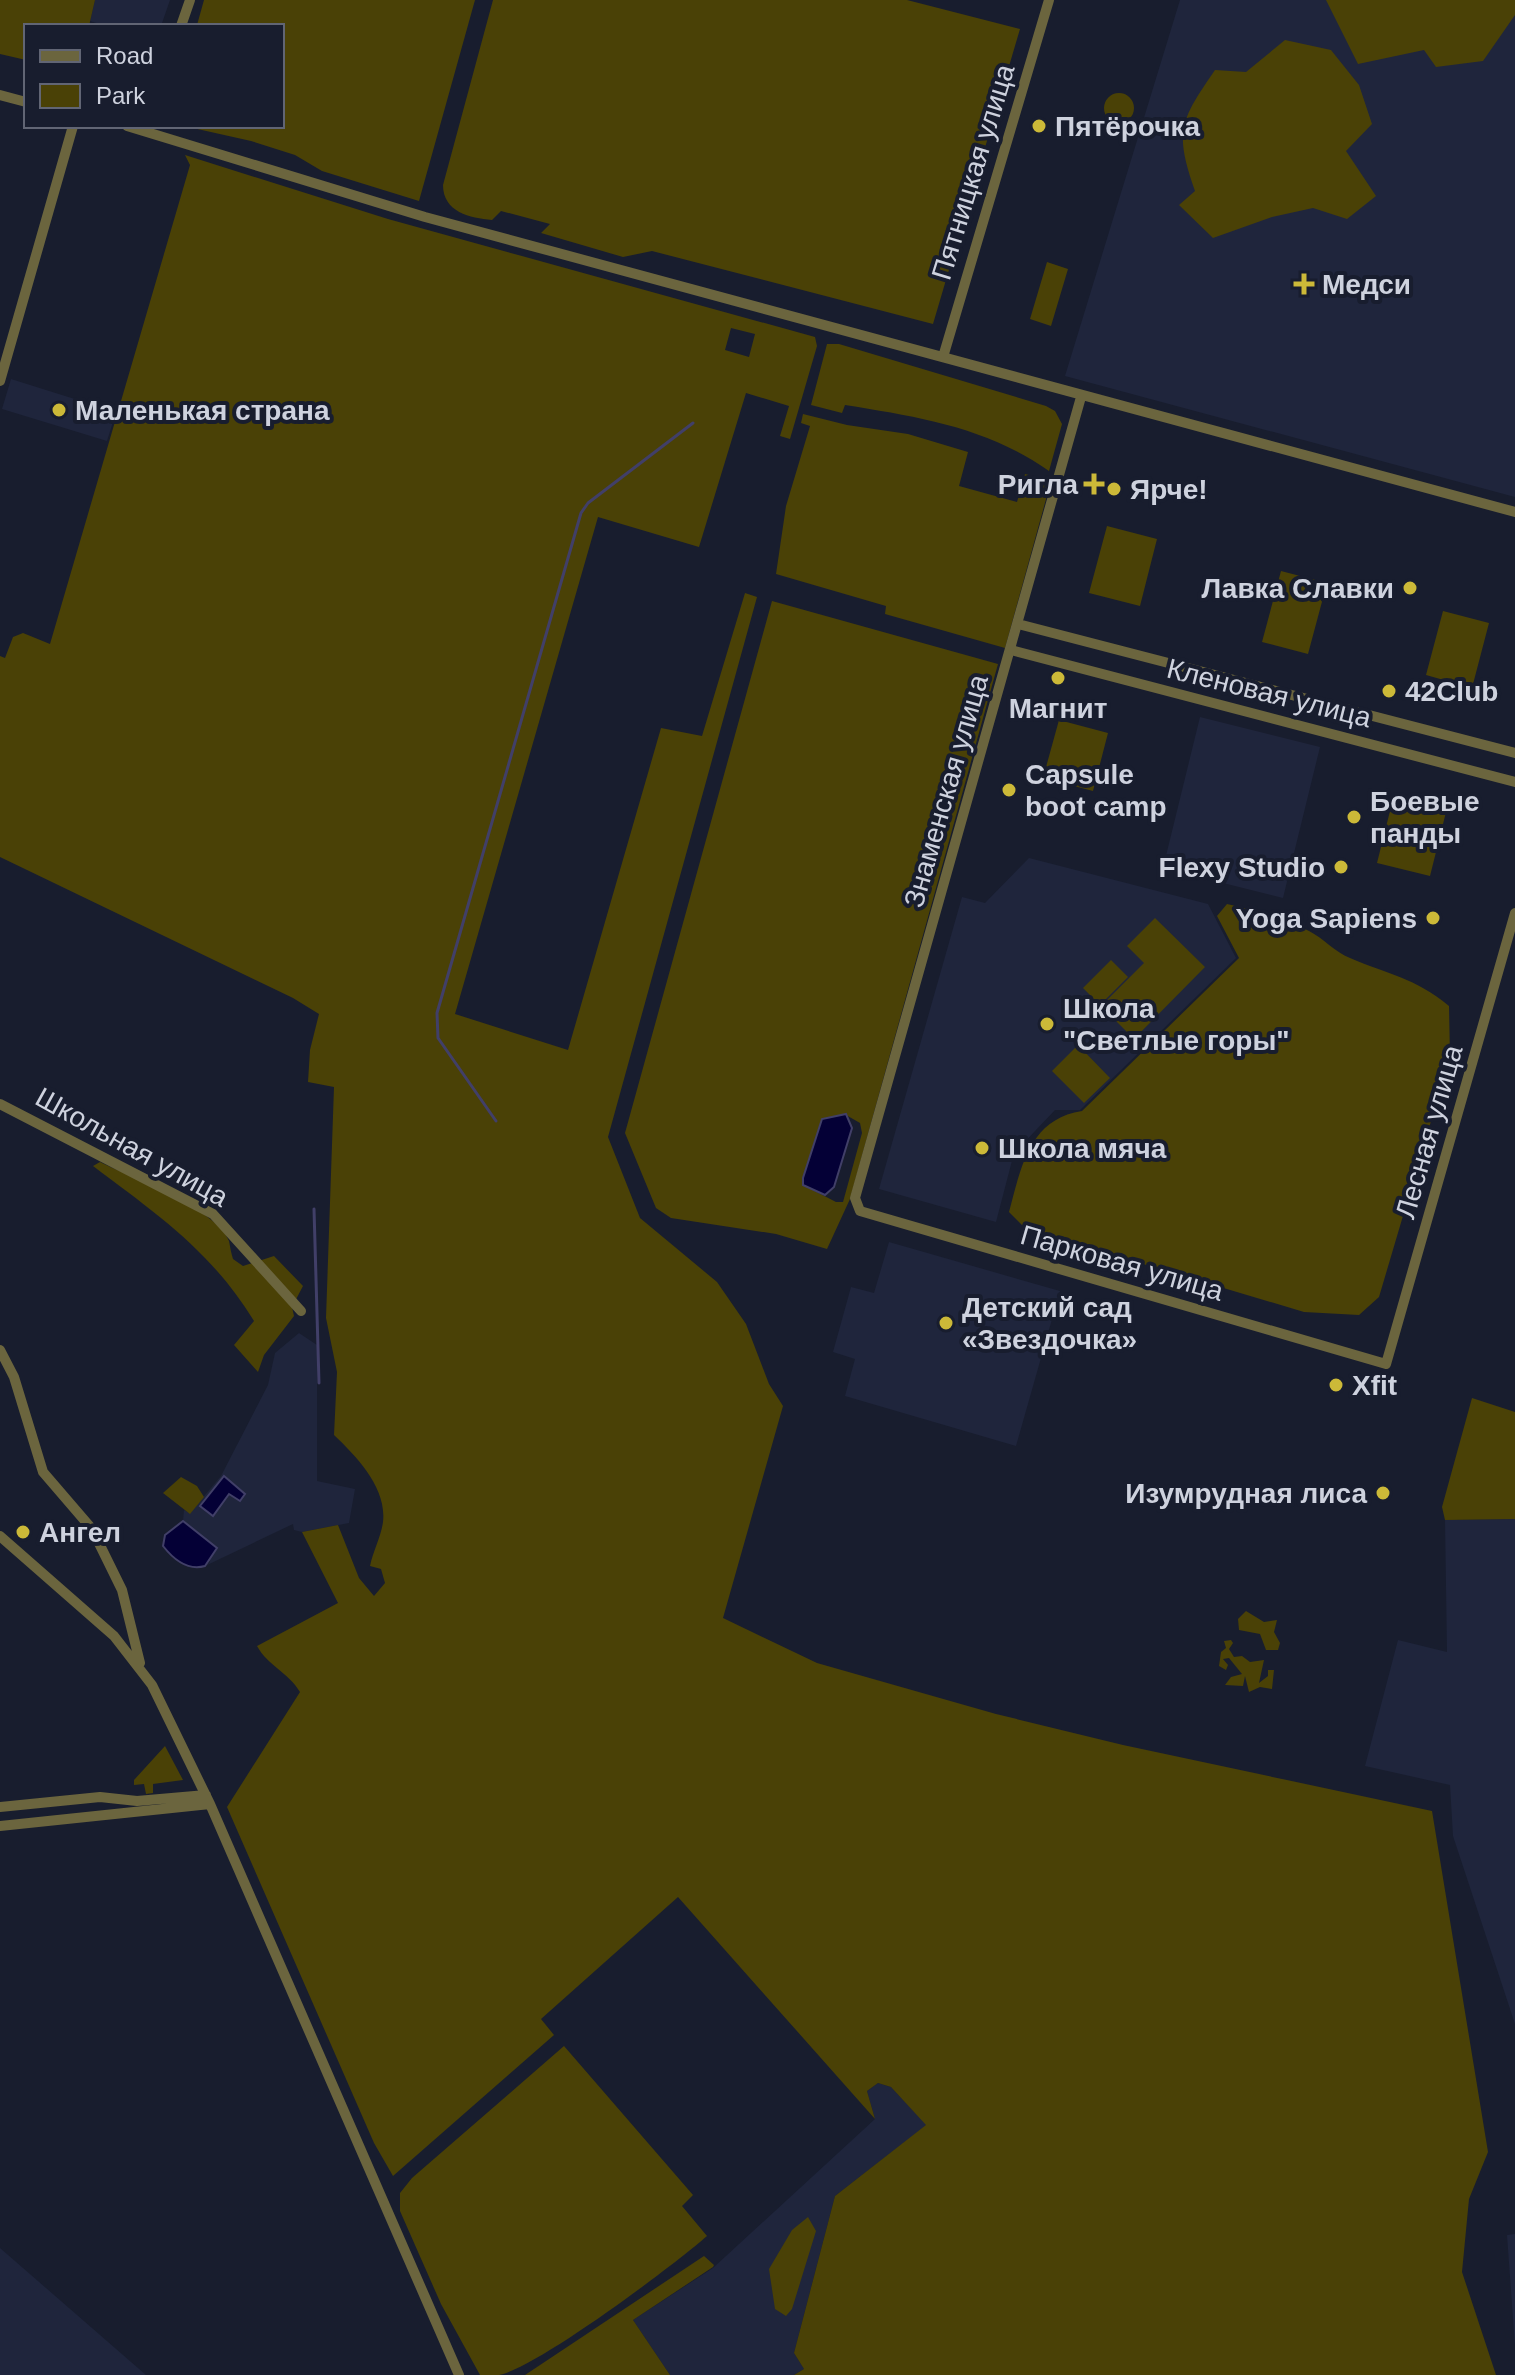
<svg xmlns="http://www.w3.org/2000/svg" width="1515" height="2375" font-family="Helvetica,sans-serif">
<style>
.built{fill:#1f253c}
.green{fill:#4a4106;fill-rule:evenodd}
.water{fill:#040036;stroke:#413f68;stroke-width:2}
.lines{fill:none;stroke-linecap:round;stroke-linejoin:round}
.stream{stroke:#413f68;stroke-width:3}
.minor{stroke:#6b653e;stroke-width:10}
.poi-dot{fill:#ccb938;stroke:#181d2e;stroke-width:3}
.labels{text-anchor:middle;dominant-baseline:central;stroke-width:8;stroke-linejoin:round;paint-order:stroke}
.poi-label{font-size:28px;font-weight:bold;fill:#ced2de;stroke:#181d2e;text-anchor:start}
.street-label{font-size:28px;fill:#ced2de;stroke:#181d2e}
</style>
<rect width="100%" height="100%" fill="#181d2e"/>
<path class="built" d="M95 0H170L161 26H106L90 21Z
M1180 0H1515V497L1065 376Z
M11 379 116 412 107 441 2 409Z
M1200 717 1320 747 1283 898 1163 868Z
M1029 858 1208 904 1236 958 1080 1110H1055L1014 1153 996 1222 879 1189 962 897 985 903Z
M889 1242 1060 1291 1016 1446 845 1396 855 1359 833 1352 851 1287 874 1293Z
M299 1333 317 1345V1481L355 1489 349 1523 302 1532 294 1530 293 1524 205 1566 210 1562 183 1521 184 1510 190 1513 221 1476 268 1385 275 1353Z
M1515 1519V2024L1453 1836 1450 1785 1365 1766 1398 1640 1447 1652 1445 1520Z
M878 2083 891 2087 927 2125 835 2196 794 2353 804 2369 794 2375H670L633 2320 713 2268 875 2119 867 2091Z
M1515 2234V2346L1507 2235Z
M0 2248 146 2375H0Z"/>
<path class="green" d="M0 0H95L89 26H26V60L0 54Z
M204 0H475L419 201 322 171 295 155 251 141 184 126H282V26L197 25Z
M493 0H907L1020 29 933 324 652 251 623 257 541 233 550 224 501 211 492 220C470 218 443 212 443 185Z
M1326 0H1515V15L1483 61 1436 67 1424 50 1358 64Z
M1285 40 1331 50 1359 85 1372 124 1346 151 1376 196 1347 219 1313 208 1272 217 1213 238 1179 205 1195 191C1174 131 1180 121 1215 70L1246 72Z
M1104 108a15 15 0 1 1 30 0a15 15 0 1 1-30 0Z
M185 155 388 219 815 337 817 346 790 439 780 436 789 406 746 393 699 547 598 517 455 1014 568 1050 661 728 702 736 745 593 757 597 608 1137 640 1218 717 1282 746 1324 769 1384 783 1406 723 1618 817 1663 996 1714 1123 1745 1432 1811 1488 2152 1469 2199 1462 2272 1496 2375H794L804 2369 794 2353 835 2196 926 2125 891 2087 878 2083 867 2091 875 2119 678 1897 541 2019 554 2035 393 2176 374 2143 227 1807 300 1692C288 1672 268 1666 257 1646L338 1603 302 1532 338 1525 359 1578 374 1596 385 1583 381 1569 370 1566C373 1551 381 1537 383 1522 387 1488 357 1457 334 1435L337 1372 326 1318 334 1087 308 1082 310 1050 319 1014 293 998 0 857V656L5 658 13 637 23 633 50 644 190 165ZM731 328 755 334 749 357 725 350Z
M1047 262 1068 269 1051 326 1030 319Z
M827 344H839L1046 406 1055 411 1062 424 1049 471C986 427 919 417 845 405L842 413 811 405Z
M803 414 847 425 908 434 968 452 959 486 1017 502 1025 474 1051 481 1005 648 885 614 886 606 776 574 786 506 810 426 801 423Z
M1107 526 1157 539 1140 606 1089 593Z
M1281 571 1327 583 1308 654 1262 642Z
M772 601 998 664 850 1199 827 1249 776 1234 671 1218 656 1208 625 1133ZM846 1115 860 1123 862 1133 843 1202H836L803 1185 822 1119Z
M1443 611 1489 623 1472 688 1426 675Z
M1059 720 1108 733 1093 791 1043 778Z
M1393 799 1446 812 1430 876 1377 863Z
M1227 904C1254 910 1284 918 1309 931 1323 938 1335 952 1350 958 1389 975 1414 977 1449 1006L1450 1057 1379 1297 1359 1315 1304 1312 1026 1229 1009 1212C1021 1168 1029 1119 1082 1111L1239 958 1217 916Z
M1155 918 1205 967 1134 1039 1101 1006 1144 963 1127 946Z
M1111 960 1128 977 1100 1005 1083 988Z
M1078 1045 1110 1078 1084 1103 1052 1071Z
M100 1162C130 1177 217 1209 229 1241 230 1246 231 1253 233 1259L243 1266 274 1256 303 1286 292 1307 294 1316 264 1355 258 1372 234 1345 254 1321C211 1251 158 1215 93 1166Z
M1472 1398 1515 1412V1519L1445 1520 1442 1507Z
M181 1477 197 1486 204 1497 190 1514 163 1493Z
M1246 1611 1264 1622 1277 1620 1274 1632 1280 1643 1278 1650H1266L1260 1634 1239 1630 1238 1619Z
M1231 1640 1233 1643 1229 1649 1234 1657 1242 1656 1250 1662 1264 1660 1259 1683 1268 1676V1670H1274L1272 1689 1260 1687 1249 1692 1245 1676 1243 1686 1225 1685 1231 1677 1242 1674 1229 1658 1223 1659 1228 1665 1226 1670 1219 1666 1221 1652 1226 1648 1224 1641Z
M165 1746 183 1780 153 1784V1793L146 1794 144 1784 134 1785V1780Z
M564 2046 693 2195 682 2206 707 2236C673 2266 538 2367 499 2375 493 2375 486 2375 480 2375L441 2304 400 2211V2193L412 2178Z
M808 2217 816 2231 792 2309 786 2316 775 2309 769 2269 792 2230Z
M704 2256 714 2265 713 2267 633 2320 670 2375H525Z"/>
<path class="water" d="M846 1114 852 1128 834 1187 825 1195 803 1185V1178L822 1119Z
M224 1476 245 1494 240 1501 229 1494 213 1516 200 1506Z
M183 1521 217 1548 205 1566C188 1571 174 1560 163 1546L165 1535Z"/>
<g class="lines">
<path class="stream" d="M496 1121 438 1038 437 1013 581 513 588 503 693 423
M314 1209 319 1383"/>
<path class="minor" d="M181 26 190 0
M0 95 26 102
M127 126 425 217 1515 512
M943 357 1049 0
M0 381 73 126
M1081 397 855 1198 860 1211 1386 1364 1515 913
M1018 624 1515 753
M1011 650 1515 782
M0 1104 213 1214 301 1311
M0 1350 14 1377 43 1472 92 1529 122 1590 140 1663
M0 1536 114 1636 152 1685 210 1804 459 2375
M0 1807 100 1797 137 1801 206 1795
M0 1826 210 1804"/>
</g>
<g class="poi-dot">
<circle cx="1039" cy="126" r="8"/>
<path d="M1300 272h8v8h8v8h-8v8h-8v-8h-8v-8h8z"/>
<circle cx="59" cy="410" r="8"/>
<path d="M1090 472h8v8h8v8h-8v8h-8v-8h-8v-8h8z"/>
<circle cx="1114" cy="489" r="8"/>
<circle cx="1410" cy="588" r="8"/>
<circle cx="1058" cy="678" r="8"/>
<circle cx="1389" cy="691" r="8"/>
<circle cx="1009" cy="790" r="8"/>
<circle cx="1354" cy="817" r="8"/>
<circle cx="1341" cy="867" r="8"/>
<circle cx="1433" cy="918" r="8"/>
<circle cx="1047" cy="1024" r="8"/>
<circle cx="982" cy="1148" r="8"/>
<circle cx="946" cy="1323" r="8"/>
<circle cx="1336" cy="1385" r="8"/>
<circle cx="1383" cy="1493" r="8"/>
<circle cx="23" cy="1532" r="8"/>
</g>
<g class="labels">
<g class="poi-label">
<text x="1055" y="126">Пятёрочка</text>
<text x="1322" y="284">Медси</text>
<text x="75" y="410">Маленькая страна</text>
<text x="1078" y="484" text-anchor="end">Ригла</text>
<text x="1130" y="489">Ярче!</text>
<text x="1394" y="588" text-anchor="end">Лавка Славки</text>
<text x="1405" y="691">42Club</text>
<text x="1058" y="708" text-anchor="middle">Магнит</text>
<text x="1025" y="774">Capsule<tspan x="1025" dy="32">boot camp</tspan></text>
<text x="1370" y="801">Боевые<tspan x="1370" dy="32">панды</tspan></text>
<text x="1325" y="867" text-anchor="end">Flexy Studio</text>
<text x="1417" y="918" text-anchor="end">Yoga Sapiens</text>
<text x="1063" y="1008">Школа<tspan x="1063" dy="32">"Светлые горы"</tspan></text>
<text x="998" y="1148">Школа мяча</text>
<text x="962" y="1307">Детский сад<tspan x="962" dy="32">«Звездочка»</tspan></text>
<text x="1352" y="1385">Xfit</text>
<text x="1367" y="1493" text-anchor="end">Изумрудная лиса</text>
<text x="39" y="1532">Ангел</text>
</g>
<g class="street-label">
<text transform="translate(973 172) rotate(-73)">Пятницкая улица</text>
<text transform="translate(1269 693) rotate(14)">Кленовая улица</text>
<text transform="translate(946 791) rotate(-74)">Знаменская улица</text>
<text transform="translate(1429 1132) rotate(-74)">Лесная улица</text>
<text transform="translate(132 1147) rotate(29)">Школьная улица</text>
<text transform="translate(1122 1263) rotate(16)">Парковая улица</text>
</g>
</g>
<rect x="24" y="24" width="260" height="104" fill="#181d2e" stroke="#616574" stroke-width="2"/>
<rect x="40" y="50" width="40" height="12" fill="#6b653e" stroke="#616574" stroke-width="2"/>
<text x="96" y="64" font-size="24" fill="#ced2de">Road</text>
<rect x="40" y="84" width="40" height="24" fill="#4a4106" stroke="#616574" stroke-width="2"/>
<text x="96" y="104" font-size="24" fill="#ced2de">Park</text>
</svg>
